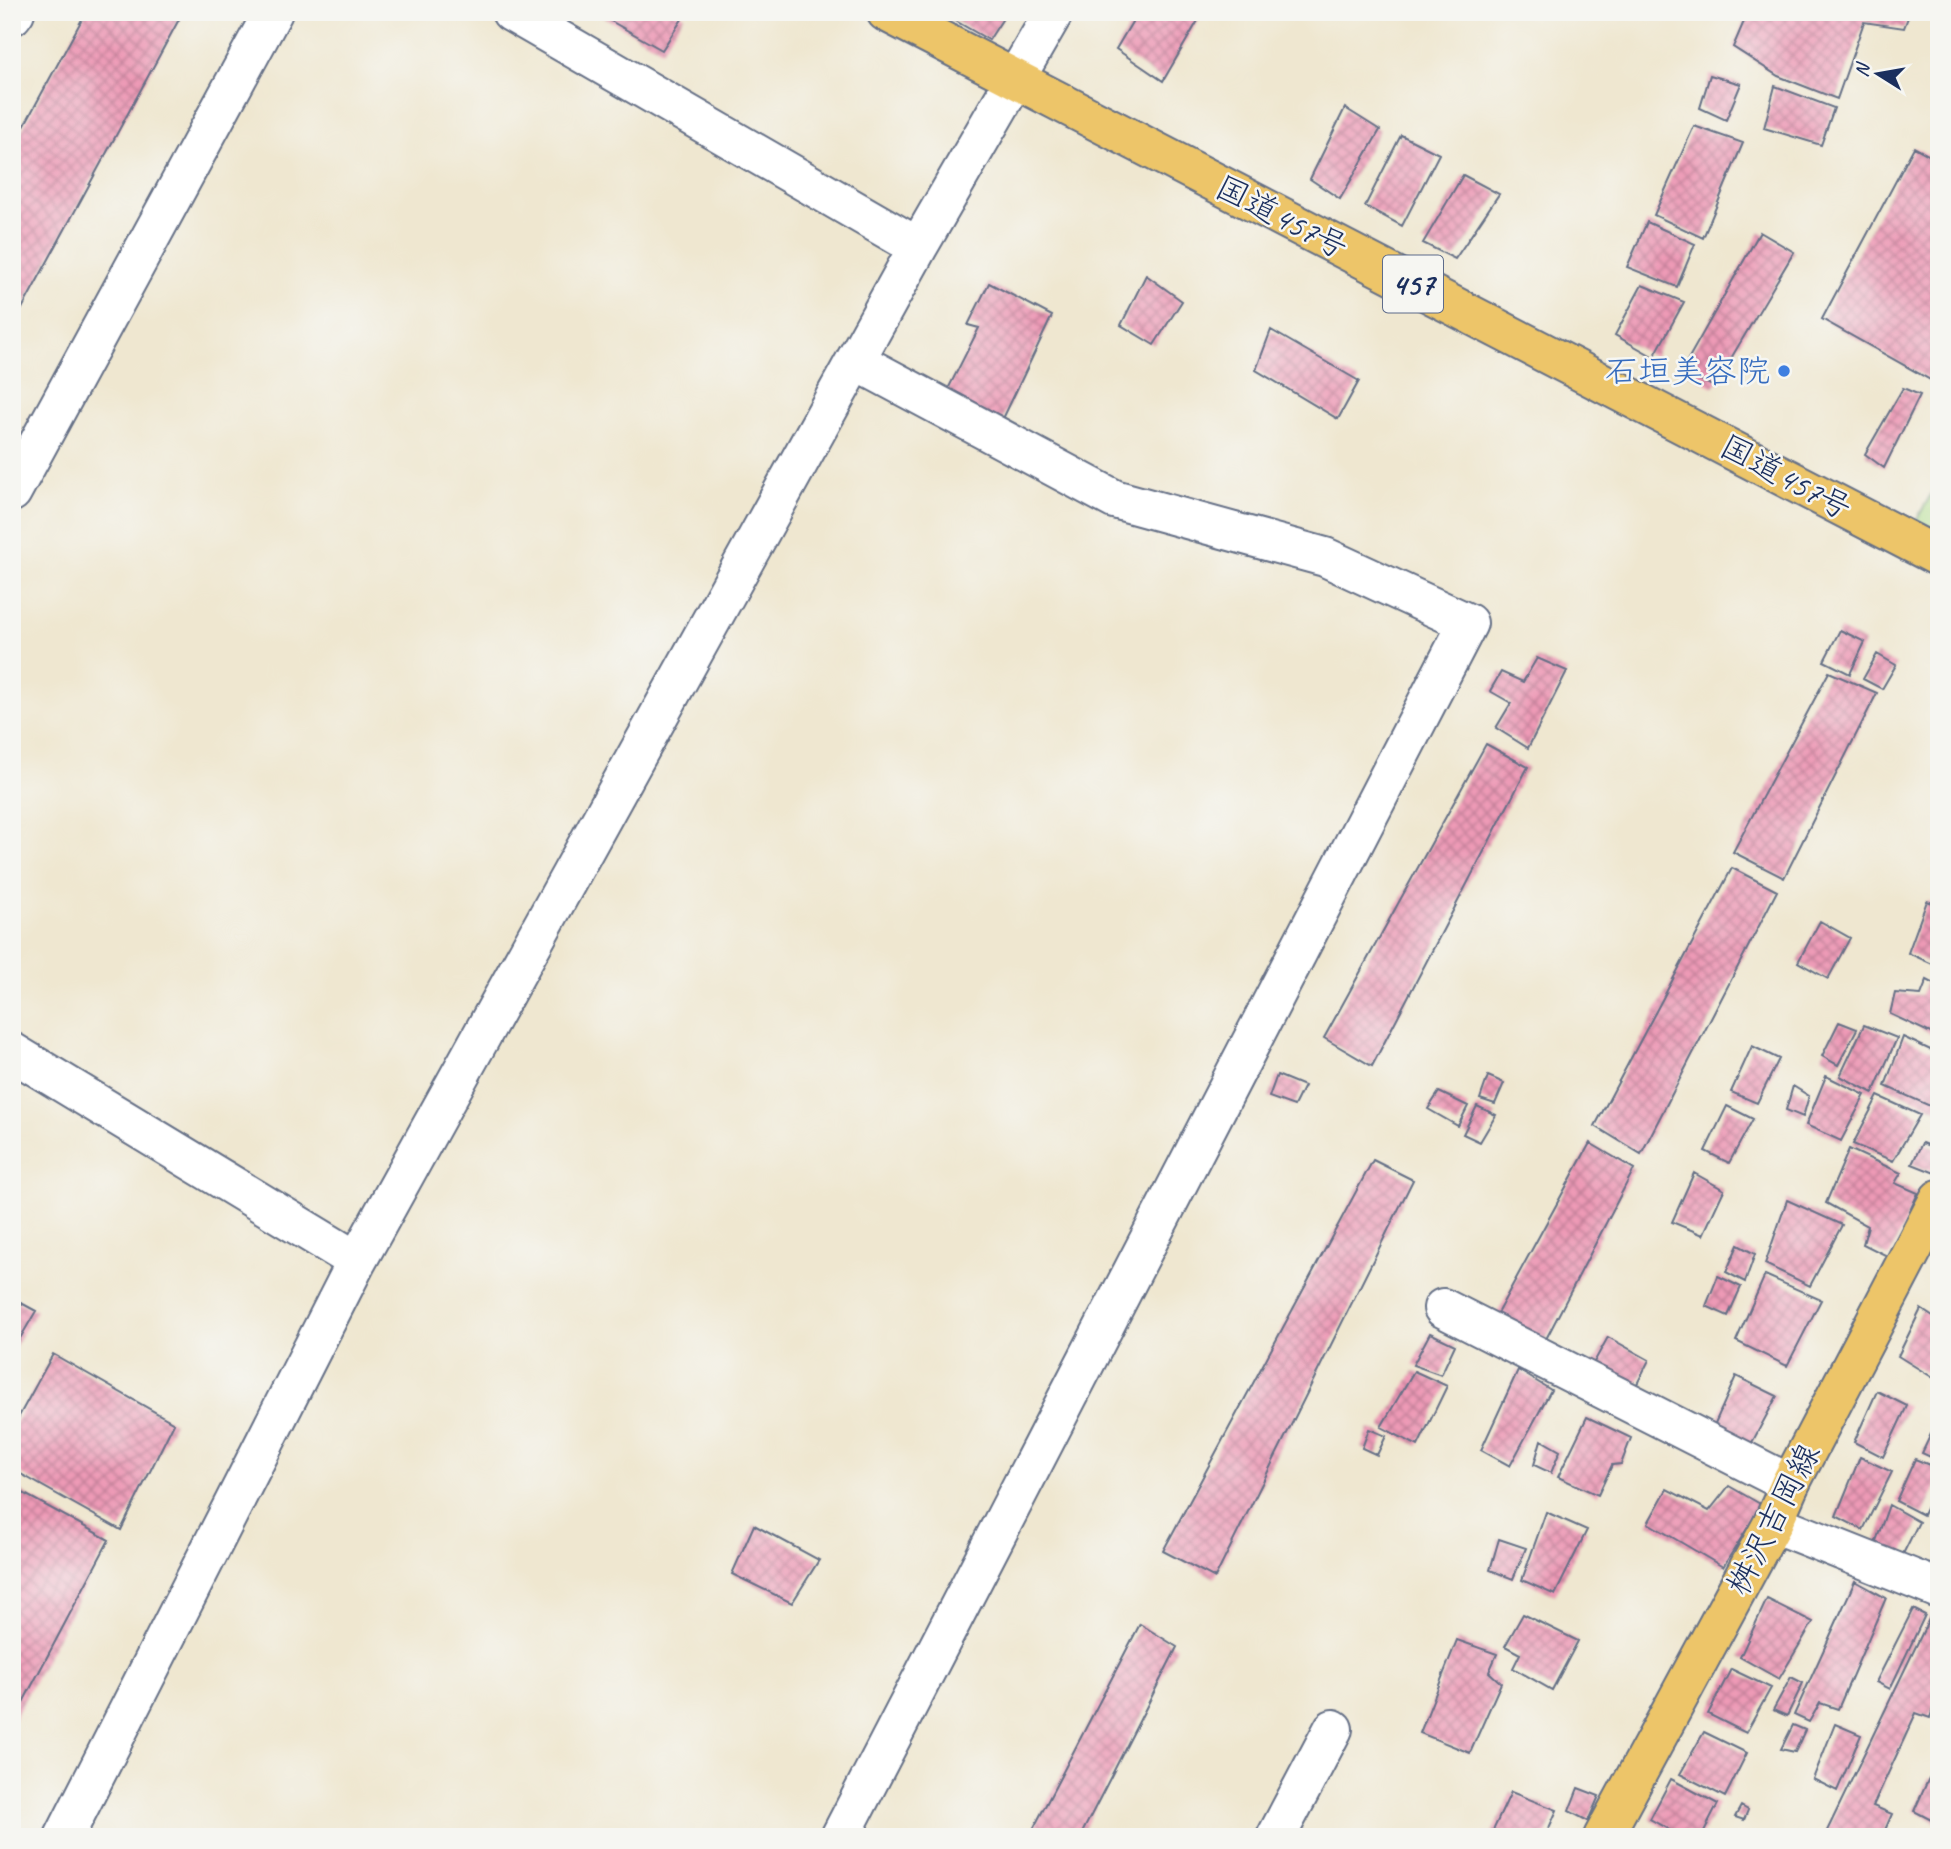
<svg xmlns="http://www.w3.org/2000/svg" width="1951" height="1849" font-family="Caveat,'Klee One',sans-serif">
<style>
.green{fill:#aedb87;stroke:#648572;stroke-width:2}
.building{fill:url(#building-cross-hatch)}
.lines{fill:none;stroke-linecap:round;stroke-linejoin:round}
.minor-casing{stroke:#656f86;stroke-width:42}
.major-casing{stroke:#656f86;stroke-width:42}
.highway-casing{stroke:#656f86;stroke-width:42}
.minor{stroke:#fff;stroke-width:38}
.major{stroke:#edc569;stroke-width:38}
.highway{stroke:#edc569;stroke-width:38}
.shop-dot{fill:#3f7fe0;stroke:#f6f6f2;stroke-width:2.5}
.labels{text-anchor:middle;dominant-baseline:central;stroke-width:5;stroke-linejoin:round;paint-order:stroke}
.shield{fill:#f6f6f2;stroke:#5d6b8a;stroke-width:2}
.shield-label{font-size:32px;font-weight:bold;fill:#1b2f5e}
.street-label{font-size:33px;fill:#1b2f5e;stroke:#f6f6f2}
.shop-label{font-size:33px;fill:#366cbe;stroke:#f6f6f2;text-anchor:end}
</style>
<defs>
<pattern id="building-cross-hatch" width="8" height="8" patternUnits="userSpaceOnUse" patternTransform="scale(1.75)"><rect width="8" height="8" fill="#ed9ab6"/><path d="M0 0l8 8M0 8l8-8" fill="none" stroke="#bf7e97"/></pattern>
</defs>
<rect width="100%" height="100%" fill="#f6f6f2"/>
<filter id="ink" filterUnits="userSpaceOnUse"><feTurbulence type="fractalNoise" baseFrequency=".0143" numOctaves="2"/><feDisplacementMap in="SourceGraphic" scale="14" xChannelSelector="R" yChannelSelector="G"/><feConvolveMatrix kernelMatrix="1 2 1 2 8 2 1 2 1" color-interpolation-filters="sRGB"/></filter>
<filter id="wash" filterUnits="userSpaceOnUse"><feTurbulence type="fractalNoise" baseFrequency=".00686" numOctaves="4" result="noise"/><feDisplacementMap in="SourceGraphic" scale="28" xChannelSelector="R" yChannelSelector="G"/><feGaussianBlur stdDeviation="1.57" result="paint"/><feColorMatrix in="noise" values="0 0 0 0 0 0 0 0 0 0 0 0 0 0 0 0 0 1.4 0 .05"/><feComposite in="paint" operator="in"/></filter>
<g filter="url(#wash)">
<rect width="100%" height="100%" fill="#efe7d0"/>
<path class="green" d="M1939 481V552L1907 536Z"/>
<g id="blocks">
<path class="building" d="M86 12H183L12 327V148Z
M595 12H677L684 16 662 50Z
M940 12H1007L989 40Z
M1138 12H1203L1163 81 1116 49Z
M1748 12H1910L1904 28 1864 22 1837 99 1778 76 1733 47Z
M1710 75 1741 84 1726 120 1700 108Z
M1775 86 1834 108 1821 145 1764 128Z
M1345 108 1380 130 1340 199 1310 179Z
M1694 126 1743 143 1703 238 1654 215Z
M1401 135 1439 154 1402 226 1365 206Z
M1914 147 1939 161V377L1936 383 1822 319Z
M1463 175 1499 194 1455 259 1423 243Z
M1647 222 1695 244 1677 287 1627 267Z
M1760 232 1794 252 1714 387 1682 370Z
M1146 275 1182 301 1154 345 1121 325Z
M989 283 1052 316 999 427 945 395 979 328 968 325Z
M1642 285 1684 302 1654 357 1615 335Z
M1271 330 1359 381 1338 419 1256 370Z
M1903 388 1920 395 1884 468 1865 454Z
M1840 630 1865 642 1850 674 1824 661Z
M1877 654 1896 665 1882 689 1863 679Z
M1537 658 1567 671 1528 748 1496 728 1511 703 1490 691 1501 672 1523 682Z
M1829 672 1877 693 1784 878 1733 852Z
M1486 744 1528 767 1372 1066 1324 1038Z
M1732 868 1777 891 1641 1154 1595 1126Z
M1927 901 1939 905V967L1908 953Z
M1820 921 1850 938 1828 979 1798 962Z
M1927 980 1939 986V1037L1890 1014 1895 993 1921 995Z
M1839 1022 1857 1029 1838 1065 1822 1056Z
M1864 1025 1897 1038 1873 1093 1840 1076Z
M1903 1037 1939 1054V1110L1885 1086Z
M1752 1046 1779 1059 1757 1103 1731 1092Z
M1277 1075 1304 1086 1294 1106 1269 1097Z
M1488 1076 1504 1083 1495 1104 1480 1099Z
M1826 1076 1865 1095 1841 1141 1806 1125Z
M1793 1086 1809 1096 1803 1117 1786 1110Z
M1439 1092 1468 1106 1458 1126 1428 1109Z
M1878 1096 1920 1115 1893 1161 1853 1144Z
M1477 1106 1496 1115 1480 1142 1463 1134Z
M1727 1106 1753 1119 1729 1163 1705 1151Z
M1590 1143 1634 1169 1544 1343 1494 1319Z
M1922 1143 1939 1150V1167L1935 1173 1912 1164Z
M1849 1149 1901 1173 1895 1183 1918 1193 1889 1257 1863 1244 1868 1226 1826 1203Z
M1373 1160 1413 1180 1215 1578 1163 1551Z
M1694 1173 1724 1190 1703 1235 1672 1222Z
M1787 1200 1842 1225 1810 1286 1765 1264Z
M1738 1245 1755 1254 1745 1282 1726 1272Z
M1765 1275 1821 1300 1787 1366 1736 1341Z
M1718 1276 1741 1287 1728 1316 1706 1306Z
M12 1298 36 1311 12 1352Z
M1921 1309 1939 1321V1373L1935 1379 1898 1356Z
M1430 1333 1455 1345 1441 1375 1413 1365Z
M1608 1337 1649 1360 1636 1386 1593 1364Z
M53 1354 174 1423 121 1530 12 1469V1429Z
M1518 1370 1551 1390 1510 1466 1481 1450Z
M1414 1371 1447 1386 1418 1446 1381 1427Z
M1736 1376 1777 1396 1748 1450 1712 1430Z
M1877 1391 1907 1406 1883 1457 1854 1442Z
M1587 1417 1631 1438 1621 1464 1612 1465 1598 1495 1558 1477Z
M1939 1417V1461L1922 1453Z
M1369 1429 1386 1436 1377 1455 1362 1448Z
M1541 1440 1560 1451 1551 1473 1534 1465Z
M1860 1457 1892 1472 1863 1530 1836 1516Z
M1915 1459 1939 1469V1481L1923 1515 1896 1501Z
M1729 1486 1762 1505 1723 1567 1648 1523 1667 1489 1709 1511Z
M12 1487 109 1540 12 1723Z
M1889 1505 1919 1522 1903 1554 1875 1544Z
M1546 1512 1587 1530 1555 1595 1522 1580Z
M754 1525 819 1560 792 1603 732 1574Z
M1499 1539 1526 1548 1513 1579 1490 1570Z
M1855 1581 1886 1598 1838 1709 1820 1703 1809 1722 1794 1715Z
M1767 1599 1813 1622 1779 1679 1740 1657Z
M1913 1609 1925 1615 1890 1689 1876 1682Z
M1523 1614 1578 1641 1552 1690 1513 1668 1520 1654 1505 1646Z
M1931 1615 1939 1617V1631L1931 1651 1939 1654V1690L1930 1718 1916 1713 1873 1806 1892 1814 1882 1837H1824Z
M1140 1624 1177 1647 1080 1837H1029Z
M1457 1640 1497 1654 1489 1672 1501 1683 1470 1753 1420 1733Z
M1731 1669 1771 1688 1746 1733 1708 1714Z
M1791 1677 1803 1683 1787 1716 1773 1710Z
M1835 1724 1861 1735 1837 1791 1813 1779Z
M1793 1725 1805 1730 1795 1752 1781 1749Z
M1704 1732 1747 1753 1725 1797 1680 1774Z
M1929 1778 1939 1782V1824L1914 1811Z
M1671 1779 1718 1804 1701 1837H1682L1650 1819Z
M1578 1788 1599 1796 1588 1821 1569 1811Z
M1511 1792 1557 1810 1545 1837H1490Z
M1741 1806 1748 1810 1744 1820 1735 1817Z"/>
</g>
</g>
<g filter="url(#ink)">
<use href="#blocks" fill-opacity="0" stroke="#656f86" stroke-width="2"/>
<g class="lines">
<defs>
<path id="minor" d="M511 12 918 247
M12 16 15 12
M12 492 273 12
M12 1052 357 1261
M1443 1308 1790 1484
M1773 1523 1939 1589
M64 1837 357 1261 918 247 1054 12
M840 1837 1468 623 1325 557 1114 499 856 361
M1276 1837 1333 1729"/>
<path id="major" d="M1603 1837 1773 1523 1790 1484 1939 1199"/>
<path id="highway" d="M886 12 1939 557"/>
</defs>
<use href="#minor" class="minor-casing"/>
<use href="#major" class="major-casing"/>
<use href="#highway" class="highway-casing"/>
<use href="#minor" class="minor"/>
<use href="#major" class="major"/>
<use href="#highway" class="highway"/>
</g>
</g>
<circle class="shop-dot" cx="1784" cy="371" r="7"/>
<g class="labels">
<rect class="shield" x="1383" y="255.5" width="60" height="57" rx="5"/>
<g class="shield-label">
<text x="1413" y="284">457</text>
</g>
<g class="street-label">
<text transform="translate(1282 217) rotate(27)">国道457号</text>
<text transform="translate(1786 477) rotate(28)">国道457号</text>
<text transform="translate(1773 1519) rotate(-63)">桝沢吉岡線</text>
</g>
<g class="shop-label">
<text x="1770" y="371">石垣美容院</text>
</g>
</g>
<rect width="1951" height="1849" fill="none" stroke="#f6f6f2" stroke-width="42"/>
<g transform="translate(1878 74) rotate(281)" stroke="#f6f6f2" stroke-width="5" paint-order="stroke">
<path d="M0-5L12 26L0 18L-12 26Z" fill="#1b2f5e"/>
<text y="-10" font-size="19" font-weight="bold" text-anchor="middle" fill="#1b2f5e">N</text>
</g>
</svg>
